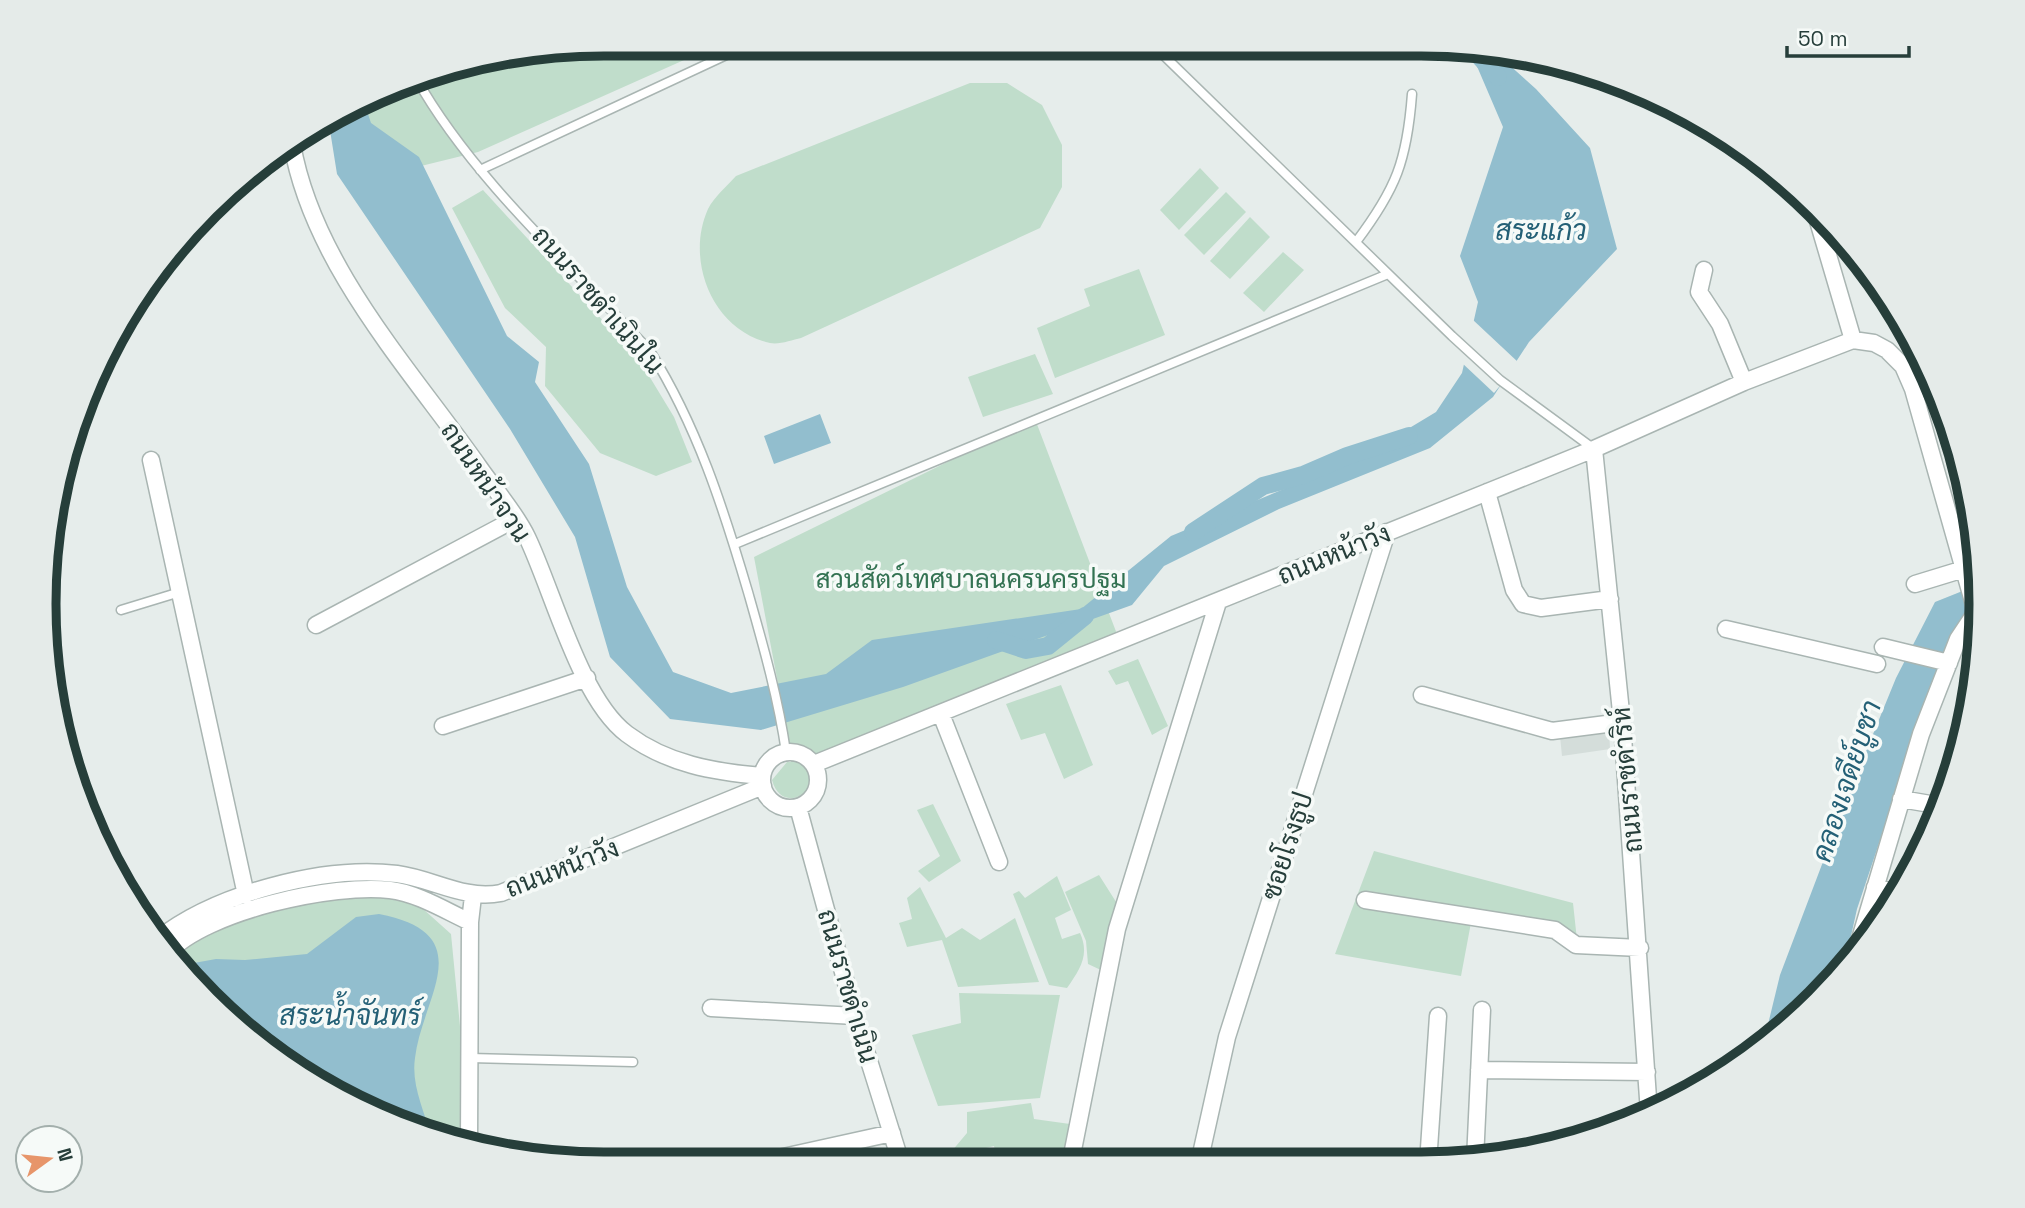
<svg xmlns="http://www.w3.org/2000/svg" width="2025" height="1208" font-family="'Space Grotesk',Sarabun,sans-serif">
<style>
.built{fill:#d4ddda}
.green{fill:#c0ddcb}
.water{fill:#92bece}
.pier{fill:#e6edeb}
.lines{fill:none;stroke-linecap:round;stroke-linejoin:round}
.canal{stroke:#92bece;stroke-width:18}
.service-casing{stroke:#a9b5b2;stroke-width:11}
.minor-casing{stroke:#a9b5b2;stroke-width:19}
.service{stroke:#fff;stroke-width:8}
.minor{stroke:#fff;stroke-width:16}
.labels{text-anchor:middle;dominant-baseline:central;stroke-width:7;stroke-linejoin:round;paint-order:stroke}
.street-label{font-size:26px;fill:#263e3a;stroke:#f6faf8}
.park-label{font-size:26px;fill:#337252;stroke:#f6faf8}
.water-label{font-size:28px;font-style:italic;fill:#246076;stroke:#f6faf8}
.rim{fill:none;stroke:#263e3a;stroke-width:9}
</style>
<rect width="100%" height="100%" fill="#e6edeb"/>
<path class="built" d="M1934 381 1971 495 1973 522 1934 387Z
M1609 729 1610 749 1562 756 1560 736Z"/>
<path class="green" d="M604 44H720L478 152 421 166 322 128 424 73Z
M970 83H1007L1042 105 1062 145V187L1040 228 801 338C792 340 779 345 770 343 712 330 685 260 708 209 714 197 727 186 736 176Z
M1200 168 1219 188 1179 230 1160 210Z
M483 190 640 361 674 417 692 462 656 476 600 453 545 386 546 347 505 308 452 208Z
M1226 192 1246 212 1204 255 1184 235Z
M1250 217 1270 237 1230 279 1210 261Z
M1283 252 1304 270 1264 312 1243 293Z
M1139 269 1165 335 1055 378 1037 328 1090 306 1084 289Z
M1035 354 1053 394 983 417 968 377Z
M1035 419 1120 642 809 770 813 784C800 802 779 805 772 780L787 762H791V752L754 557Z
M1138 659 1168 726 1152 735 1128 681 1116 685 1108 671Z
M1061 685 1093 765 1064 779 1045 733 1021 740 1006 704Z
M933 804 961 861 929 882 918 871 940 856 917 810Z
M1374 851 1573 903 1577 940 1473 912 1461 976 1335 954Z
M1099 875 1118 905 1103 971 1088 964 1086 941 1065 892Z
M1057 876 1071 910 1055 918 1062 939 1080 933C1090 955 1080 969 1067 988L1049 985 1013 894 1019 891 1025 898Z
M364 887 412 899 451 934 468 1108 467 1143 424 1134 292 1070 168 953 213 924Z
M920 887 946 938 962 928 980 940 1015 918 1039 982 958 987 942 940 907 947 899 923 912 919 907 898Z
M959 993 1060 995 1040 1098 938 1106 912 1035 961 1023Z
M1031 1103 1034 1119 1070 1124 1069 1145 1076 1163 1031 1158 998 1163 994 1146 946 1158 967 1133V1112Z"/>
<path class="water" d="M1496 53 1536 89 1590 148 1617 249 1529 342 1493 397 1430 448 1279 509 1164 566 1132 605 903 687 761 730 670 719 610 657 575 537 510 429 337 174 329 124 365 105 371 123 419 157 507 336 539 362 535 382 589 464 627 587 673 672 731 693 826 674 872 640 1081 609 1171 536 1363 456 1436 412 1462 373 1478 302 1460 256 1503 127 1476 64Z
M820 414 831 443 774 464 764 436Z
M1965 590 1968 608 1931 688 1857 909 1845 963 1791 1025 1763 1045 1780 975 1851 788 1896 678 1935 602Z
M379 914C482 934 422 997 415 1058 411 1085 424 1110 431 1136L292 1070 185 969 194 963 216 959 245 960 307 954 356 917Z"/>
<path class="pier" d="M1472 319 1519 363 1494 393 1461 362Z"/>
<g class="lines">
<path class="canal" d="M1471 47 1498 77
M1193 532 1263 486 1303 475 1347 456 1409 436
M996 640 1026 650 1048 646 1085 616"/>
<defs>
<path id="service" d="M1153 45 1452 336 1500 380 1594 449
M416 78C472 178 572 267 650 351 697 426 723 507 748 592 763 645 778 697 786 752
M480 170 750 44
M1356 242C1396 189 1407 161 1412 94
M735 544 1388 274
M121 610 180 592
M470 1058 633 1062"/>
<path id="minor" d="M292 144C313 265 410 369 479 467 495 490 515 512 527 537 553 591 580 699 627 734 667 764 714 772 762 776
M1813 204 1853 340
M1704 270 1699 292 1720 324 1744 382
M1594 449 1622 722 1649 1113
M151 460 246 895
M1487 492 1514 590 1523 604 1541 608 1610 599
M1915 584 1964 569
M316 625 515 519
M1726 629 1877 664
M1883 647 1949 663
M1422 695 1552 731 1622 722
M941 714 999 862
M443 726 587 678
M762 780a28 28 0 1 1 56 0a28 28 0 1 1-56 0Z
M814 764 1594 449 1744 382 1853 340 1874 343 1887 350 1903 366 1913 389 1976 612 1958 639 1921 734 1857 949
M1901 799 1942 806
M798 807 855 1016 901 1163
M1875 887 1898 893
M1365 900 1555 930 1576 945 1640 948
M157 940C215 894 323 865 397 874 434 879 463 900 501 893L763 786
M168 953C206 911 335 883 390 890 417 893 446 911 470 922
M711 1008 855 1016
M1479 1070 1647 1072
M469 1143 470 922 473 896
M1073 1150 1117 929 1218 602
M1475 1160 1482 1010
M756 1163 892 1133
M1199 1163 1227 1037 1387 532
M1428 1163 1438 1016"/>
</defs>
<use href="#service" class="service-casing"/>
<use href="#minor" class="minor-casing"/>
<use href="#service" class="service"/>
<use href="#minor" class="minor"/>
</g>
<g class="labels">
<g class="street-label">
<text transform="translate(598 300) rotate(49)">ถนนราชดำเนินใน</text>
<text transform="translate(486 482) rotate(56)">ถนนหน้าจวน</text>
<text transform="translate(1334 554) rotate(-22)">ถนนหน้าวัง</text>
<text transform="translate(1627 780) rotate(-95)">ถนนราชดำริห์</text>
<text transform="translate(1287 846) rotate(-72)">ซอยโรงธูป</text>
<text transform="translate(562 868) rotate(-21)">ถนนหน้าวัง</text>
<text transform="translate(848 986) rotate(74)">ถนนราชดำเนิน</text>
</g>
<g class="park-label">
<text x="971" y="579">สวนสัตว์เทศบาลนครนครปฐม</text>
</g>
<g class="water-label">
<text x="1541" y="230">สระแก้ว</text>
<text transform="translate(1846 781) rotate(-72)">คลองเจดีย์บูชา</text>
<text x="350" y="1015">สระน้ำจันทร์</text>
</g>
</g>
<path d="M0 0H2025V1208H0ZM604 56H1421A548 548 0 0 1 1969 604V604A548 548 0 0 1 1421 1152H604A548 548 0 0 1 56 604V604A548 548 0 0 1 604 56Z" fill="#e5ebe9" fill-rule="evenodd"/>
<path class="rim" d="M604 56H1421A548 548 0 0 1 1969 604V604A548 548 0 0 1 1421 1152H604A548 548 0 0 1 56 604V604A548 548 0 0 1 604 56Z"/>
<g transform="translate(49 1159) rotate(75)"><circle r="33" fill="#f6faf8" stroke="#a3afac" stroke-width="2"/>
<path d="M0-5L12 26L0 18L-12 26Z" fill="#e7956a"/>
<text y="-10" font-size="19" font-weight="bold" text-anchor="middle" fill="#263e3a">N</text>
</g>
<path d="M1787 46v10h122v-10" fill="none" stroke="#263e3a" stroke-width="3.5"/>
<text x="1798" y="46" font-size="21" fill="#263e3a" stroke="#f6faf8" stroke-width="5" paint-order="stroke">50 m</text>
</svg>
